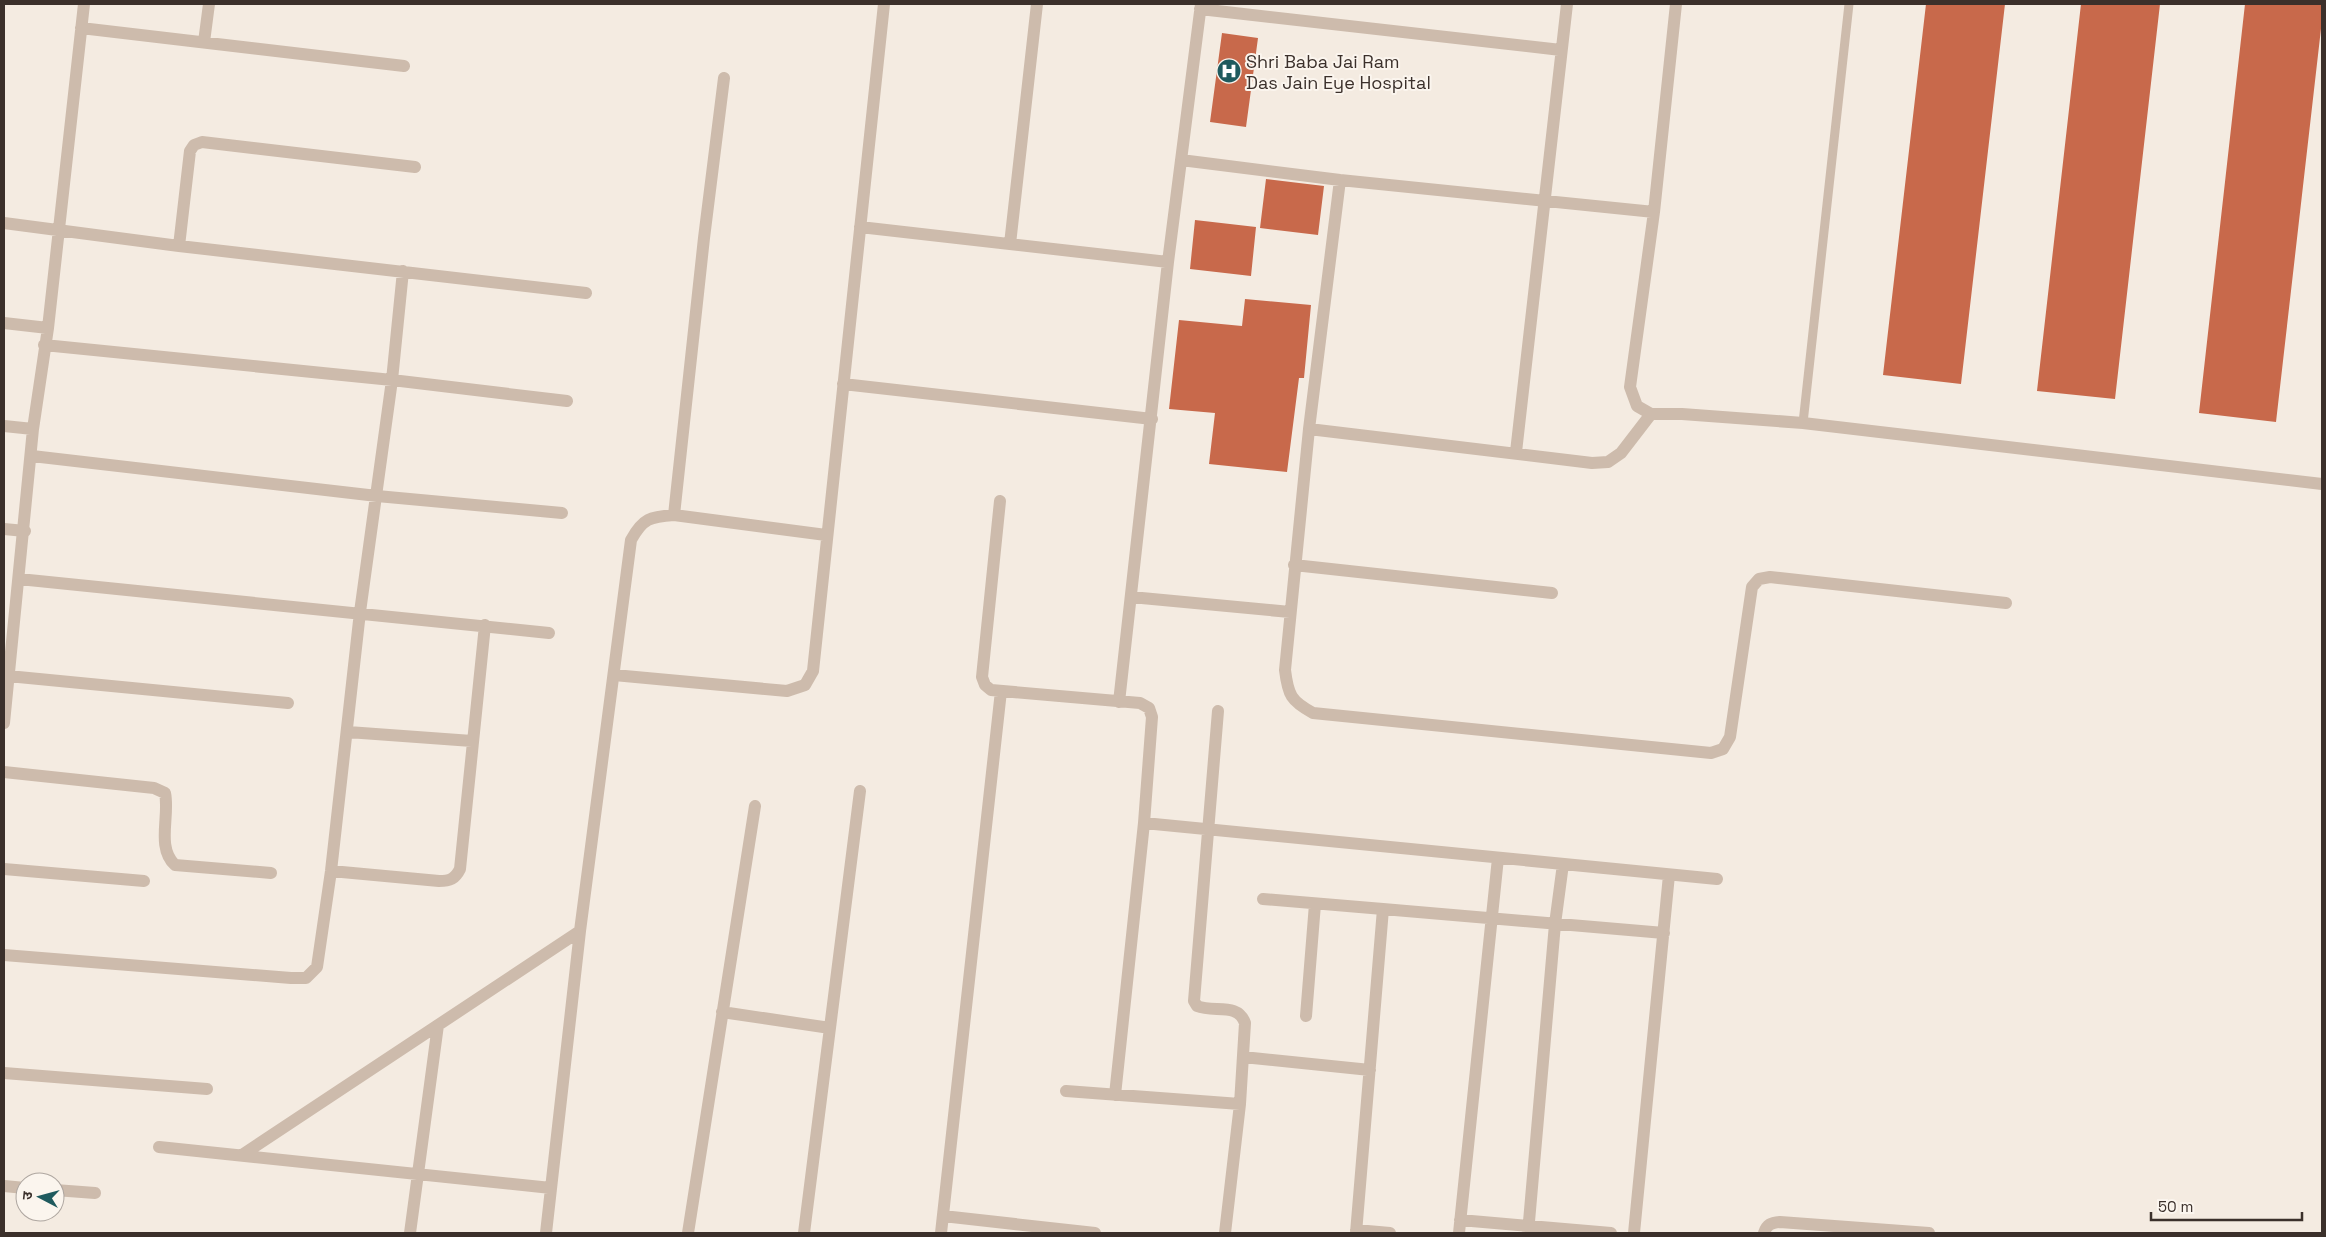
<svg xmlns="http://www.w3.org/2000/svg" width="2326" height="1237" font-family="'Space Grotesk','Noto Sans Devanagari',sans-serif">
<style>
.building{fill:#c8694b}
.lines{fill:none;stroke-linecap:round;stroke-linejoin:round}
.service{stroke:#cdbbac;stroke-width:9}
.minor{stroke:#cdbbac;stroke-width:12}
.labels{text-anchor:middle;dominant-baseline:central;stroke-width:4;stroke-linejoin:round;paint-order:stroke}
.poi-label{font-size:18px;fill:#3b302b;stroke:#fbf5ee;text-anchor:start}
</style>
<rect width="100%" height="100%" fill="#f4ebe1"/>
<path class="building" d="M1926 4H2005L1961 384 1883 375Z
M2081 4H2160L2115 399 2037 391Z
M2245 4H2322V20L2276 422 2199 413Z
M1222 33 1258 38 1246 127 1210 122Z
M1266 179 1324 186 1318 235 1260 228Z
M1195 220 1256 227 1251 276 1190 269Z
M1245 299 1311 305 1304 378H1299L1287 472 1209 464 1215 413 1169 409 1179 320 1242 326Z"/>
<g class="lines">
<path class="service" d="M1803 423 1849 4"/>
<path class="minor" d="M1676 4 1654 212 1630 387 1637 406 1651 414H1682L1803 423 2322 484
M1200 9 1561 50
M81 28 404 66
M204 42 209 4
M1181 160 1340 180 1654 212
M1340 180 1309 429 1285 670C1288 695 1291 701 1313 713L1711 753 1723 749 1730 737 1752 587 1759 579 1770 577 2006 603
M4 223 179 246 586 293
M860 227 1168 262
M1010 244 1037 4
M179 246 190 151 194 145 202 142 415 167
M4 323 48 328
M44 345 392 380 567 401
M843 384 1152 419
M4 426 33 429
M1309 429 1592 463 1608 462 1621 453 1651 414
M1516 452 1567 4
M32 456 377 496 562 513
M1000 501 982 677 985 685 991 690 1140 703 1149 708 1152 717 1144 823 1115 1095
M674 515 704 238 724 78
M4 529 25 531
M1294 565 1552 593
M19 579 549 633
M1131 597 1290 612
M614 675 787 691 805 685 813 671 884 4
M8 676 288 703
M1119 702 1168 262 1201 4
M1218 711 1194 1001 1197 1006C1214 1013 1238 1002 1245 1023L1240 1104 1225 1233
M4 723 33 429 48 328 84 4
M348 732 472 741
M4 772 154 788 165 793C170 816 156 847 175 865L271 873
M1144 823 1717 879
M4 869 144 881
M331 871 439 881C450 881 455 879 460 869L485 625
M1263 899 1383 909 1356 1233
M1383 909 1664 933
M4 955 291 978H306L317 967 331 871 360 612 392 380 403 271
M722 1012 830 1028
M1306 1016 1315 904
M1243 1057 1370 1070
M4 1073 207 1089
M1066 1091 1240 1104
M159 1147 551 1188
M242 1155 580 931
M4 1186 25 1188
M55 1190 95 1193
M943 1216 1095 1233
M1460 1220 1611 1233
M1356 1230 1390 1233
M410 1233 438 1025
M546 1233 580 931 631 540C643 518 650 517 674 515L826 535
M688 1233 755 806
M804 1233 860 791
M941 1233 1001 691
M1459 1233 1498 858
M1528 1233 1555 924 1563 864
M1634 1233 1669 875
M1764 1233C1767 1224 1771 1223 1780 1222L1929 1233"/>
</g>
<defs>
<symbol id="hospital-disc" viewBox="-11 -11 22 22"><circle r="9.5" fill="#1f5a5e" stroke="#fbf5ee"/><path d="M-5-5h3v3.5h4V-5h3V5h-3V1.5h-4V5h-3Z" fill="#fff"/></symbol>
</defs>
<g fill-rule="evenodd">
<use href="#hospital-disc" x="1215" y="57" width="28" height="28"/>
</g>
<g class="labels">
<g class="poi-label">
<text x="1246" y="61">Shri Baba Jai Ram<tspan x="1246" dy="21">Das Jain Eye Hospital</tspan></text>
</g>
</g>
<rect width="2326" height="1237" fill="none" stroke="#3b302b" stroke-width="10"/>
<g transform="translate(40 1197) rotate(276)"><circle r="24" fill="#fbf5ee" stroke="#aea6a0"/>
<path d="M0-4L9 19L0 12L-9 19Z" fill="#1f5a5e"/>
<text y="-8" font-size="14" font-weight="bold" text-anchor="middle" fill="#3b302b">उ</text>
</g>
<path d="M2151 1212v8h151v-8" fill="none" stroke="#3b302b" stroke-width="2.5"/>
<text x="2158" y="1212" font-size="15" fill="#3b302b" stroke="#fbf5ee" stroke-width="4" paint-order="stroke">50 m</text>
</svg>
